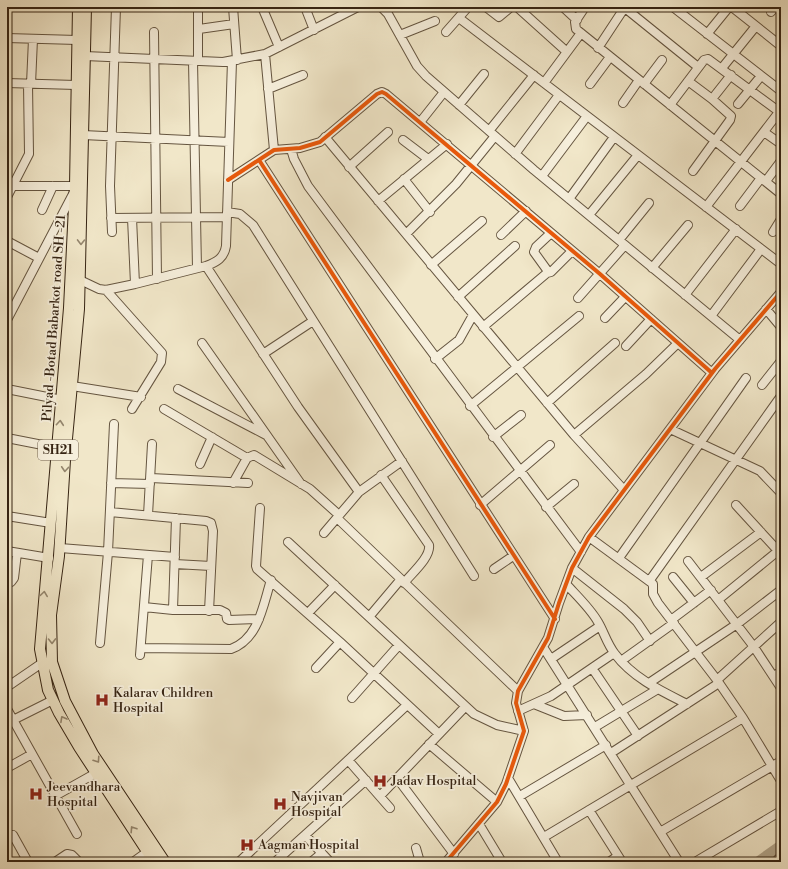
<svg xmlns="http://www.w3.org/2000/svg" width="788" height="869" font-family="'Libre Bodoni',serif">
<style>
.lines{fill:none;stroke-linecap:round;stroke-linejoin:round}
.river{stroke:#b1a58b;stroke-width:13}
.minor-casing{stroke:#655540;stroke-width:10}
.major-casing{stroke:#362413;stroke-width:12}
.minor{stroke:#f6efdc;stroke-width:8}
.major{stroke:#f1e7c9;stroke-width:10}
.cycleway-casing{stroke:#f6efdc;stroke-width:6}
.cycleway{stroke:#e8590c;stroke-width:4}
.oneway{stroke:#94866e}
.labels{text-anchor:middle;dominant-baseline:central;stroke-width:3.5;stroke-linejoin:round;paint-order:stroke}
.shield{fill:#f6efdc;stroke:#70614f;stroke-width:1}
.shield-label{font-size:12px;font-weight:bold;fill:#362413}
.street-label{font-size:13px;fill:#362413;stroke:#f6efdc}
.poi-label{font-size:13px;fill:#362413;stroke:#f6efdc;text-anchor:start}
</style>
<rect width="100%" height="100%" fill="#f1e7c9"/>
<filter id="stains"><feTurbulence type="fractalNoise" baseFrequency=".005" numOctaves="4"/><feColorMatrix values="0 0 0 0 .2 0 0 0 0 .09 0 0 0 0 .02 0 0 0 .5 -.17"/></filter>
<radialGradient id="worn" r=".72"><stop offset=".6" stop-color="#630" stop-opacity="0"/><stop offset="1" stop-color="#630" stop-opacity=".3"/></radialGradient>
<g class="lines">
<path class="river" d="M760 862 781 847"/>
<defs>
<path id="minor" d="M198 7V61
M233 7 237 60
M262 7 279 47
M305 7 314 30
M381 7 388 14 417 66 426 76 534 170 740 340
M486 7 499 17 511 7
M517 7 567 52
M563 7 577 20
M585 7 575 22 576 29 781 194
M673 7 781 91
M732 7 781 46
M625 8 698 67
M771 12 775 7
M459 18 781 264
M199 29 234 24
M154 32 157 279
M446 32 468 7
M707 34 729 7
M400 35 435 21
M7 38 77 40
M598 48 625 7
M265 54 274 150
M85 56 223 62 265 54 358 7
M193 61 197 268
M722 68 756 26
M688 81 712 99 731 116 730 120 693 171
M7 83 76 85
M544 83 581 33
M31 84 33 39
M590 84 610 57
M644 84 662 60
M268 89 303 75
M712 99 731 75
M623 103 639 80
M738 104 761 76
M459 105 484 74
M670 105 704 60 708 59 781 113
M421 121 444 92
M489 131 534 75
M764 132 781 144
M83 135 229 142
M325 137 574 435 624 490
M403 140 428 159
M291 149 294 159 308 186 581 552
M515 154 559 95
M259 160 555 619
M349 167 388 132
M542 176 587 116
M404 179 430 212
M228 180 274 150 300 148 320 142 377 94 382 92 386 94 600 274 712 373
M766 181 781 161
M7 183 13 186H75
M7 197 29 154 28 84
M569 199 614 137
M378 201 447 144
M740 206 761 178
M706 207 779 112
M42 210 53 186
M227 212 240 214 253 225 474 576
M589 215 638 155
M111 218 227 217
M132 218 135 284
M112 232 110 186 116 7
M773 232 781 219
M406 234 456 184 495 136
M501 235 526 211
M619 240 649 203
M7 241 39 258
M431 265 482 221
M206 266 298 407 359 492
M652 268 688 225
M547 273 551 272 572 251
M80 280 99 289 106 290 135 284 206 266C217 262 224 258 226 246L232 61
M106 290 162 353 161 362 132 409
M685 295 736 229
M458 297 515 246
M578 298 625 245
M766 309 781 327
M711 316 761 249
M605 318 625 297
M7 320 74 192
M483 327 547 273V270L534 252 536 247 551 233
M202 343 301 484
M626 346 651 319
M263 354 313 321
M435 359 459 340 473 315
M762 385 781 361
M72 386 141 397
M7 389 62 400
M178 389 266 435
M547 403 615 343
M470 406 579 316
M164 409 247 458
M670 429 760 471 781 493
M574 435 646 374 678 343
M493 437 521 415
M7 438 58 448
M200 464 212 437
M381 475 429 545C431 557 412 573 404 583
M151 478 248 483
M111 483 150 484
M233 483 247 458 254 455 310 489 339 515
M480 505 550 445
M736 505 781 554
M546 507 574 484
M260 508 256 566 257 569 340 642 439 734
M110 512 206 521 211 523 213 531 209 611
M148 515 152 444
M7 516 51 523
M337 518 518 691
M324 533 359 492 402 461
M589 537 653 584V594L658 603 717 680 743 718 781 781
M288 542 474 714 497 725 524 731
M60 548 175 557
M7 551 49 558
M619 558 746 378
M688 561 754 647 781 688
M175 564 211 566
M572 568 624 609 637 622 650 641
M494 569 513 556
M673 577 694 603
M701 577 761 532
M650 580 781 396
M7 582H11L14 578 17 553
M566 584C577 596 590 608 598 622 604 632 607 644 615 654 633 678 661 691 687 704
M718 600 778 551
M144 607 173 610H220L226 613 227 619 229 620 259 619
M173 610 176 518
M308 613 335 585
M369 617 401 579
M671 620 711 590
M100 643 108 552 114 424
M543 647 679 862
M141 648 231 649C259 639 263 605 271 580
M140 655 148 555
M551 659 600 626
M621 661 674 623
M316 668 340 642
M592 668 638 736
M773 676 781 672
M717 680 781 622
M649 683 737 624 781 590
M7 687 42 663
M352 698 399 645
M534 704 564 716 587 715
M7 709 77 834
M518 711 551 696 614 653
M13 720 53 700
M595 727 658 689
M429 744 497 802
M611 753 719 683
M348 760 390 808
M7 768 32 754
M397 778 454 854
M508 778 558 862
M55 796 96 773
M380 796 465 707
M520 796 606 745
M589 810 622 862
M479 824 502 862
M660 832 781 761
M13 835 28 862
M305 835 330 862
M544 837 743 718
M416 848 420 862
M778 859 780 862
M55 862 67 854 72 855 79 862
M133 862 147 852
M239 862 407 705
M275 862 366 780
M311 862 322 853
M446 862 497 802 506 784 524 731 516 703 518 691 548 638 559 603 572 568 589 537 715 369 781 292
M609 862 618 856
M695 862 781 811"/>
<path id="major" d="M78 7 75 186 69 308 40 649 48 690 59 713 79 747 154 862
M86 7 79 309 65 460 59 556 51 615 52 662 65 701 93 754 165 862"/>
</defs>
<use href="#minor" class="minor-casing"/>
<use href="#major" class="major-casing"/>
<use href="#minor" class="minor"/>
<use href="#major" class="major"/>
<defs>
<path id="cycleway" d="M259 160 555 619
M228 180 274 150 300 148 320 142 377 94 382 92 386 94 600 274 712 373
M446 862 497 802 506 784 524 731 516 703 518 691 548 638 559 603 572 568 589 537 715 369 781 292"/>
</defs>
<use href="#cycleway" class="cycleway-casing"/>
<use href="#cycleway" class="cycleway"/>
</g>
<defs><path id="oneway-chevron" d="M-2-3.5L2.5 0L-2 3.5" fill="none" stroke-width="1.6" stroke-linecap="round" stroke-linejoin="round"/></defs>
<g class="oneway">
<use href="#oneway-chevron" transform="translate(81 242) rotate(91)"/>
<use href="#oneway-chevron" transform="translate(60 423) rotate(-85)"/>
<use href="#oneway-chevron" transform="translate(65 469) rotate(94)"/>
<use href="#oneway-chevron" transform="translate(44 594) rotate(-82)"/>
<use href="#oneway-chevron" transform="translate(52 641) rotate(89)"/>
<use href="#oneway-chevron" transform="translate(63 719) rotate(-119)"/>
<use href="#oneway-chevron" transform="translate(97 760) rotate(56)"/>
<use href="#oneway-chevron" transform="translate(133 829) rotate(-123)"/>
</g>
<defs>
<symbol id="hospital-bare" viewBox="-9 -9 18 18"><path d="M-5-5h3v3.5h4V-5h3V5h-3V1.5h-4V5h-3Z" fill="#8f2418" stroke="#f6efdc" stroke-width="2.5" paint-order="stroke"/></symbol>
</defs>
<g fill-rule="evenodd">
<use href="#hospital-bare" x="92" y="690" width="20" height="20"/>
<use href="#hospital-bare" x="370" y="771" width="20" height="20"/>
<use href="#hospital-bare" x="26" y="784" width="20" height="20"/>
<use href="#hospital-bare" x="270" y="794" width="20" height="20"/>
<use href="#hospital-bare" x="237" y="835" width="20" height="20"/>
</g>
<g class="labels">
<rect class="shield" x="38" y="440" width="40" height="20" rx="3"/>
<g class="shield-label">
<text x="58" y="450">SH21</text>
</g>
<g class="street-label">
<text transform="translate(54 318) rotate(-86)">Pilyad -Botad Babarkot road SH -21</text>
</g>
<g class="poi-label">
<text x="113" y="693">Kalarav Children<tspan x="113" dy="15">Hospital</tspan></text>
<text x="391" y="781">Jadav Hospital</text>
<text x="47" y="787">Jeevandhara<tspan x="47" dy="15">Hospital</tspan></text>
<text x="291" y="797">Navjivan<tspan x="291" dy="15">Hospital</tspan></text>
<text x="258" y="845">Aagman Hospital</text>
</g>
</g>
<rect width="788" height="869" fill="none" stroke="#f1e7c9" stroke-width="24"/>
<rect x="8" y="8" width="772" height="853" fill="none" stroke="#362413" stroke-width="2"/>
<rect x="12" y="12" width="764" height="845" fill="none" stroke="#362413"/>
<rect width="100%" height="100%" filter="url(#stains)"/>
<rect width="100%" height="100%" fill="url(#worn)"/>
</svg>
